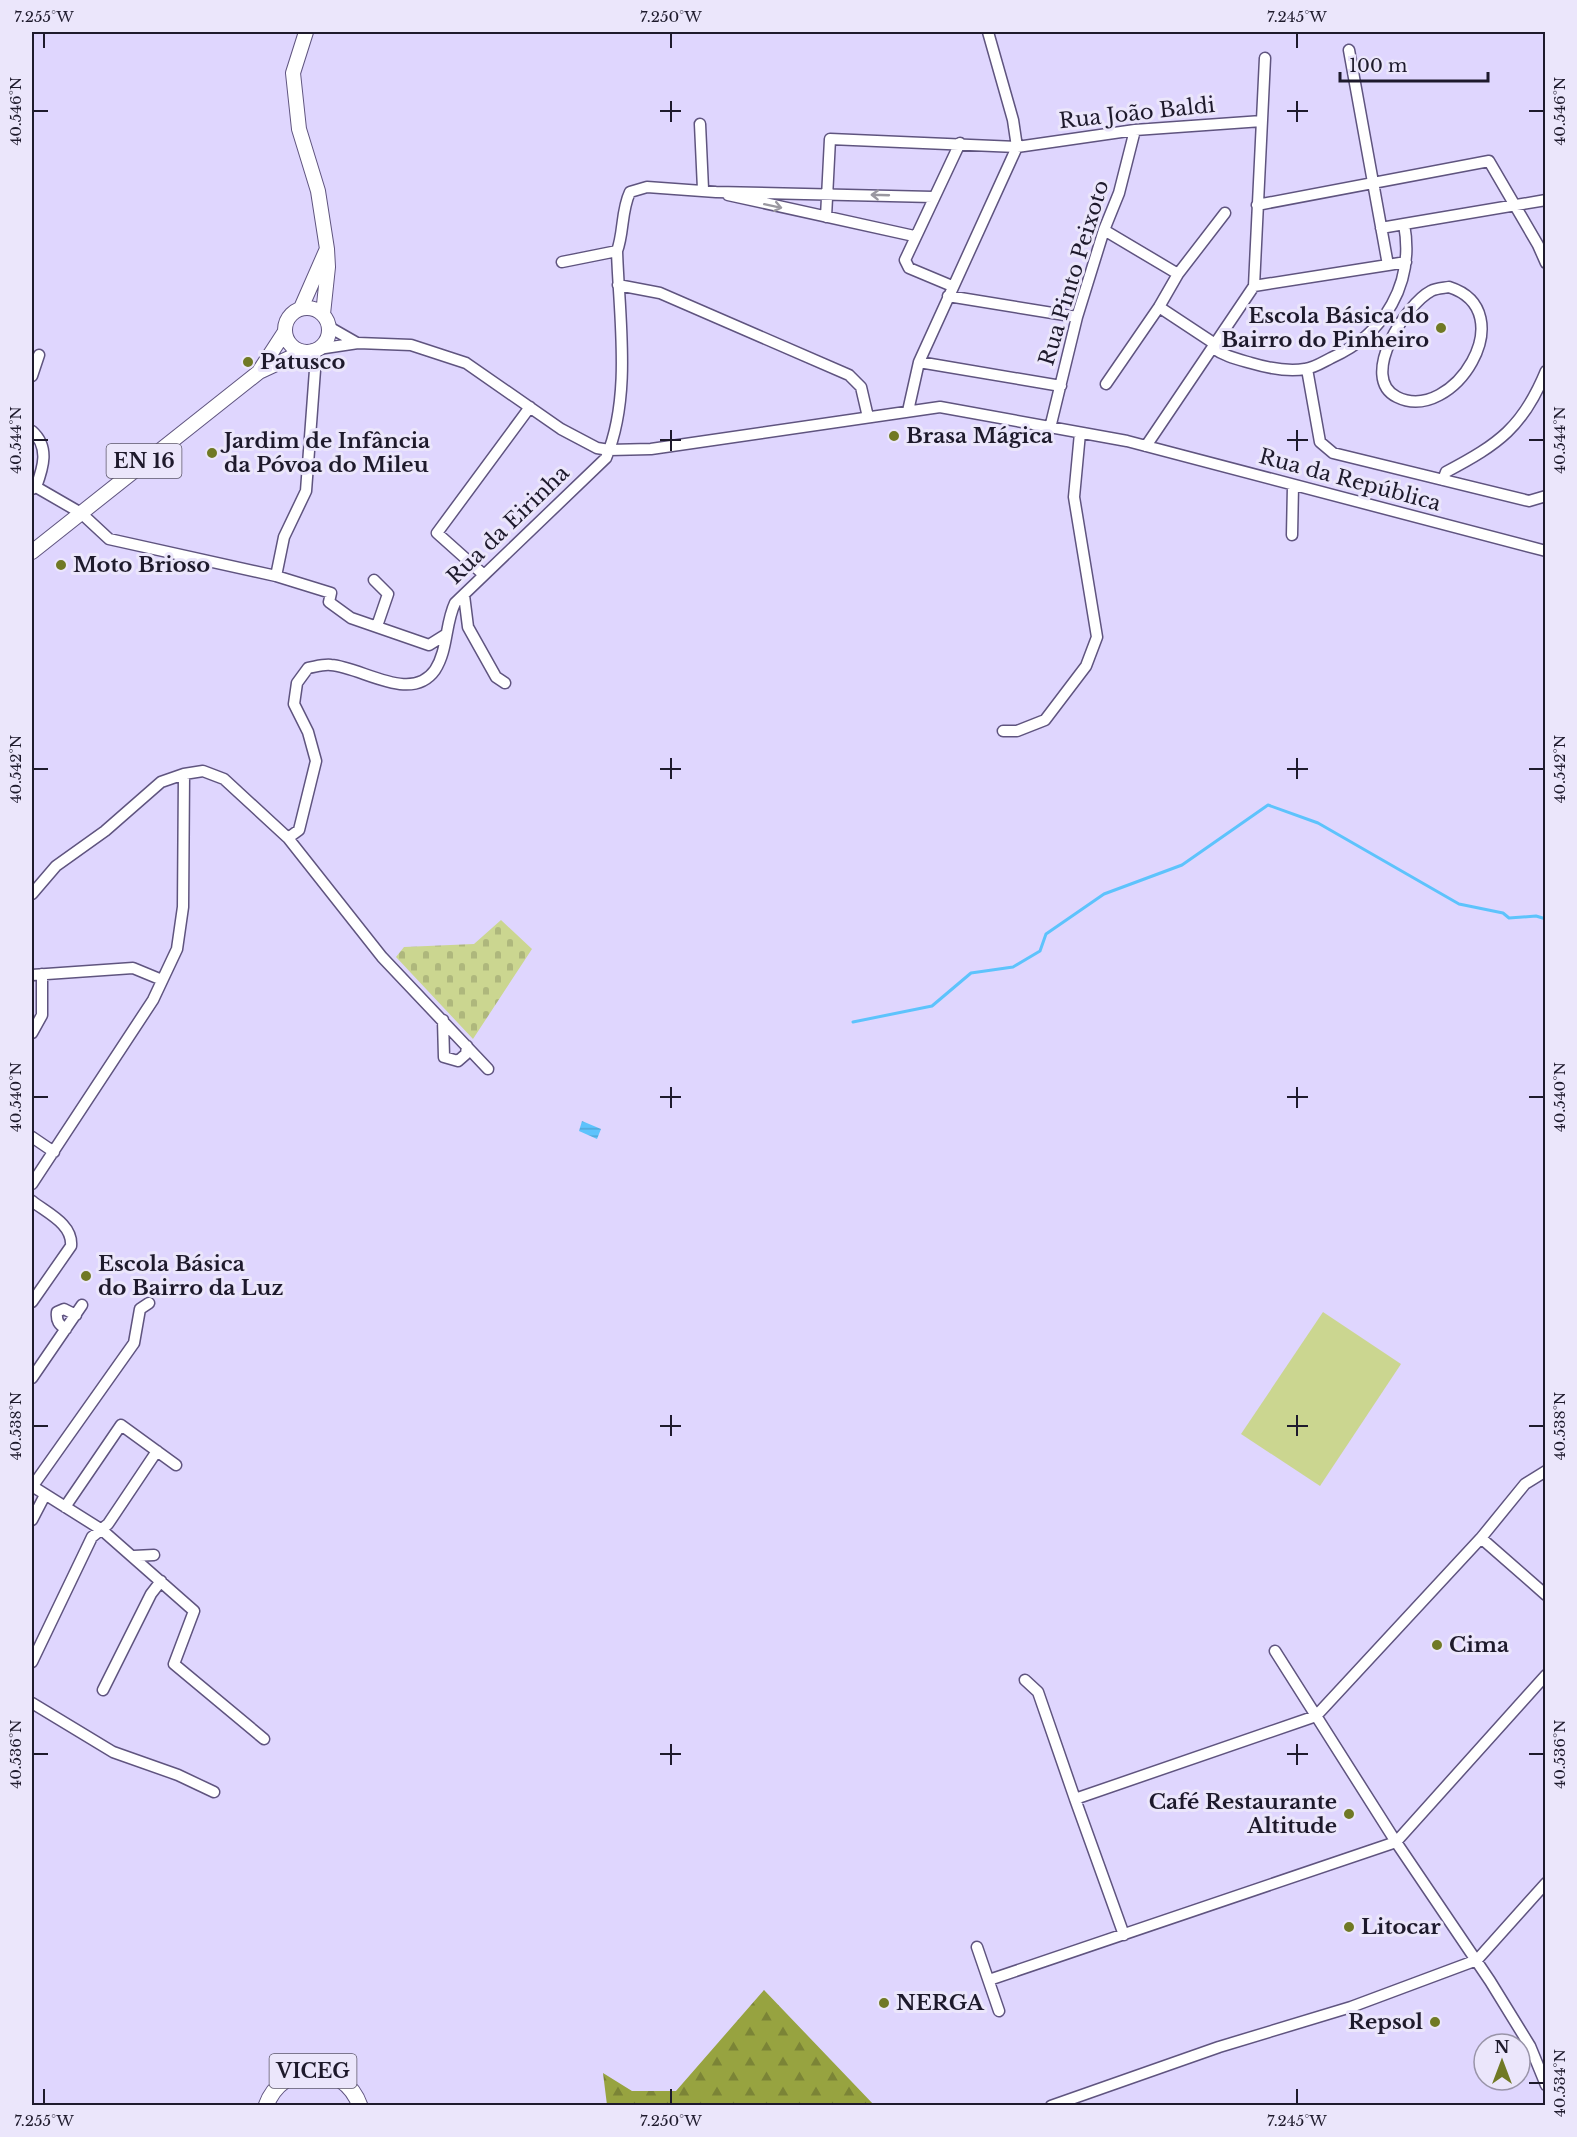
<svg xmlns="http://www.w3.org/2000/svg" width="1577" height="2137" font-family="'Libre Baskerville',serif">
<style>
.forest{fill:url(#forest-firs)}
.cemetery{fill:url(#cemetery-stones)}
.garden{fill:#cbd690}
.water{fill:url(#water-rules)}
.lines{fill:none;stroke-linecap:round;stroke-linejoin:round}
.stream{stroke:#5dc3fc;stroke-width:3}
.minor-casing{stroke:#5f547f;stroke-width:13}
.major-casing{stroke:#5f547f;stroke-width:16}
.highway-casing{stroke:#5f547f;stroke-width:17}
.minor{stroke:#fff;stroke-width:10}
.major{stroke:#fff;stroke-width:14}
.highway{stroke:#fff;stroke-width:15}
.oneway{stroke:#9a98a0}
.ticks{fill:none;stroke:#1e1a2c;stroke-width:2}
.poi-dot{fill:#707924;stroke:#ebe6fb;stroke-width:2}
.labels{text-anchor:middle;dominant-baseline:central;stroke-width:6;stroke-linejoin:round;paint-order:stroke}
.shield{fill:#ebe6fb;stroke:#5c576a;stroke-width:1.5}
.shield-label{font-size:20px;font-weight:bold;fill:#1e1a2c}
.street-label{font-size:21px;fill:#1e1a2c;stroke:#ebe6fb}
.poi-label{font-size:21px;font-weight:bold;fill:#1e1a2c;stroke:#ebe6fb;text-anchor:start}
.neatline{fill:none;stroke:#1e1a2c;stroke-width:2}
.ticks-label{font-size:15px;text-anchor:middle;fill:#1e1a2c}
</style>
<defs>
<pattern id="forest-firs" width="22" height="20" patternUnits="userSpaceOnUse" patternTransform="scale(1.5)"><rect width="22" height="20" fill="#97a340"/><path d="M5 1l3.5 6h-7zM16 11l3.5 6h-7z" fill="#7b8436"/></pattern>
<pattern id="cemetery-stones" width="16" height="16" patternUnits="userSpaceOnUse" patternTransform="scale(1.5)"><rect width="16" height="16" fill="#cbd690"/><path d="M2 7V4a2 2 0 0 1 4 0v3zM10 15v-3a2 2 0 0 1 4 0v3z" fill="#aeb77c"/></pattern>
<pattern id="water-rules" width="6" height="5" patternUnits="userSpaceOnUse" patternTransform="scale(1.5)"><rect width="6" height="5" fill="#5dc3fc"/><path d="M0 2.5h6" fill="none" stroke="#50a7d8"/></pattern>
</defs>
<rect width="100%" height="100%" fill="#dfd6fe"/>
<path class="forest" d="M764 1990 874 2105H607L603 2073 632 2091H676Z"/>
<path class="cemetery" d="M501 920 532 949 473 1039 396 957 404 947 474 944Z"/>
<path class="garden" d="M1323 1312 1401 1364 1320 1486 1241 1434Z"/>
<path class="water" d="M582 1121 601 1129 597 1139 579 1131Z"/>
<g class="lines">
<path class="stream" d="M853 1022 932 1006 971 973 1013 967 1040 951 1046 934 1104 894 1182 865 1268 805 1318 823 1459 904 1503 913 1509 918 1536 916 1546 919"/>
<defs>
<path id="minor" d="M988 32 1013 120 1017 147
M1349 50 1388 265 1406 262
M1265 58 1254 286 1388 265
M700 124 703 189
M728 195 914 236
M1257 205 1489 161 1538 245 1546 263
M826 217 830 139 1017 147 1135 130 1262 121
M1404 224 1546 200
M1104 230 1178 274
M562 262 617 251
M618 285 660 293 849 375 861 387 868 417
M952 286 909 268 905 260 960 143
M1449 287C1524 311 1453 425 1397 397 1358 378 1406 304 1431 291 1436 288 1444 288 1449 287Z
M948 296 1077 317
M1159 307 1215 344
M329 327 357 343
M1213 348C1224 356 1237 359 1251 363 1268 368 1288 372 1305 369 1314 368 1323 362 1331 358 1385 334 1415 283 1404 224L1381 228
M318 349 358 343 411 345 466 363 561 429 597 448 609 450 651 449 940 407 1127 441 1546 551
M919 362 1061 386
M1307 369 1320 442 1333 453 1529 501 1546 496
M32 376 39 355
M1106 384 1159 307 1178 274 1225 213
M908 411 919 362 1017 147
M1050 428 1077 317 1104 230 1119 193 1135 130
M32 431C50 447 43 468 36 487
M1146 446 1254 286
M1443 480 1446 472C1499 444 1523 427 1546 371
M32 489 36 487 81 513 109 539 276 576 331 593 329 602 351 618 429 645 445 635
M1292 535 1293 486
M484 575 437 533 530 407
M276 576 284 537 306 491 315 370 312 350
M374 580 388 594 377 626
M464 595 468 627 496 677 505 683
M1003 731H1017L1045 720 1086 666 1097 637 1074 497 1080 433
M288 838 299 830 316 761 308 732 294 704 297 683 308 668C315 667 323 664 331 665 362 667 411 704 435 670 448 650 445 624 455 603L606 458C632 396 619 317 617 251 624 232 621 211 630 192L647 187 716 192 933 197
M32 894 56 866 105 831 161 782 184 774 203 771 224 779 288 838 382 957 488 1069
M32 975 133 968 162 980
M443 1020 444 1057 458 1061 466 1054 467 1046
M32 1033 42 1015V974
M32 1137 54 1152
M32 1184 153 1000 177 949 183 907 184 774
M32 1201C47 1213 73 1224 71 1246L32 1302
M66 1329C59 1325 56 1321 57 1312L64 1309 76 1315
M32 1378 82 1305
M32 1486 102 1530 194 1611 174 1664 264 1739
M32 1487 134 1343 140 1309 149 1303
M65 1507 121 1425 176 1465
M32 1520 45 1495
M1481 1538 1525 1484 1546 1471
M134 1556 154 1555
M1275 1651 1396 1842 1490 1981 1530 2046 1546 2085
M32 1662 92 1537 108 1524 157 1451
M1025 1680 1038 1692 1075 1799 1316 1716 1481 1538 1546 1595
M103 1690 151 1594 161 1581
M32 1703 113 1752 178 1775 214 1792
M1075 1799 1124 1935
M977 1947 999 2011
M989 1980 1396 1842 1546 1675
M1051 2106 1219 2047 1351 2007 1477 1960 1546 1883"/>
<path id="major" d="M306 32 293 73 299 129 318 191 327 249 328 267 323 314
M285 330a22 22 0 1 1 44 0a22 22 0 1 1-44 0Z
M301 308 326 251
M260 370 284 333
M32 552 259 372 302 352"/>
<path id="highway" d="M266 2106C282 2061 344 2060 360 2106"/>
</defs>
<use href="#minor" class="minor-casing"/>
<use href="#major" class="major-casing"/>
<use href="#highway" class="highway-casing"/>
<use href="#minor" class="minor"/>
<use href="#major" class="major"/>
<use href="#highway" class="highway"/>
</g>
<defs><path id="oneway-shaft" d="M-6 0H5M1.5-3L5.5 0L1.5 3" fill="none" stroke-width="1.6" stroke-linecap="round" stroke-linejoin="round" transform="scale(1.5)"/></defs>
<g class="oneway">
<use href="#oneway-shaft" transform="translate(880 195) rotate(-178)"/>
<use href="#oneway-shaft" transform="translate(773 206) rotate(12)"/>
</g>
<path class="ticks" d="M44 33V48M671 33V48M1297 33V48M671 101V122M1297 101V122M33 111H48M660 111H681M1287 111H1308M1529 111H1544M671 430V451M1297 430V451M33 440H48M660 440H681M1287 440H1308M1529 440H1544M671 758V779M1297 758V779M33 769H48M660 769H681M1287 769H1308M1529 769H1544M671 1087V1108M1297 1087V1108M33 1097H48M660 1097H681M1287 1097H1308M1529 1097H1544M671 1415V1436M1297 1415V1436M33 1426H48M660 1426H681M1287 1426H1308M1529 1426H1544M671 1744V1765M1297 1744V1765M33 1754H48M660 1754H681M1287 1754H1308M1529 1754H1544M1529 2083H1544M44 2089V2104M671 2089V2104M1297 2089V2104"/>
<g class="poi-dot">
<circle cx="1441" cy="328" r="6"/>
<circle cx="248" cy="362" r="6"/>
<circle cx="894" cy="436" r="6"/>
<circle cx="212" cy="453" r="6"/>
<circle cx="61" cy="565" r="6"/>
<circle cx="86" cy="1276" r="6"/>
<circle cx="1437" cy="1645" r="6"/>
<circle cx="1349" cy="1814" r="6"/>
<circle cx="1349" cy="1927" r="6"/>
<circle cx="884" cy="2003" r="6"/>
<circle cx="1435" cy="2022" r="6"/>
</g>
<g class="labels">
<g class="shield">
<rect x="106.5" y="444" width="75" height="34" rx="4.5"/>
<rect x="269.5" y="2054" width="87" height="34" rx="4.5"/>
</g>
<g class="shield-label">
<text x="144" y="461">EN 16</text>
<text x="313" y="2071">VICEG</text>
</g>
<g class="street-label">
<text transform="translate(1137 113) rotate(-6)">Rua João Baldi</text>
<text transform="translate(1074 273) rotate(-73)">Rua Pinto Peixoto</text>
<text transform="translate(1350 480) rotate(15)">Rua da República</text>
<text transform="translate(508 525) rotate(-44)">Rua da Eirinha</text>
</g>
<g class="poi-label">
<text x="1429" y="316" text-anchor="end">Escola Básica do<tspan x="1429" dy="24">Bairro do Pinheiro</tspan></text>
<text x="260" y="362">Patusco</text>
<text x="906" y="436">Brasa Mágica</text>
<text x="224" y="441">Jardim de Infância<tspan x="224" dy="24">da Póvoa do Mileu</tspan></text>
<text x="73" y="565">Moto Brioso</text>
<text x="98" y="1264">Escola Básica<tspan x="98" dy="24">do Bairro da Luz</tspan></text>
<text x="1449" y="1645">Cima</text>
<text x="1337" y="1802" text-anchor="end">Café Restaurante<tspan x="1337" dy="24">Altitude</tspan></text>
<text x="1361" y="1927">Litocar</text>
<text x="896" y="2003">NERGA</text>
<text x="1423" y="2022" text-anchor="end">Repsol</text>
</g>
</g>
<rect width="1577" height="2137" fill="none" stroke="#ebe6fb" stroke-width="66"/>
<g transform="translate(1502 2062)"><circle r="28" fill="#ebe6fb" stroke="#9994a8" stroke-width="1.5"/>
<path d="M0-4.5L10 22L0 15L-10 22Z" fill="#707924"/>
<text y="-9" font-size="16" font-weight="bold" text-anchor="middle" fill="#1e1a2c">N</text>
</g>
<path d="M1340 72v9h148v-9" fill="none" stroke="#1e1a2c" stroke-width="3"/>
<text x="1349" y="72" font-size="18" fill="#1e1a2c" stroke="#ebe6fb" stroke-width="4.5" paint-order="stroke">100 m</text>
<rect x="33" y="33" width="1511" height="2071" class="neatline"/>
<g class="ticks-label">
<text x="44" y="22">7.255°W</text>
<text x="671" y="22">7.250°W</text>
<text x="1297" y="22">7.245°W</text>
<text transform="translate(16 111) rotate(-90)" y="5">40.546°N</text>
<text transform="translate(1560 111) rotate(-90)" y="5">40.546°N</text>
<text transform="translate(16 440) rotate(-90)" y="5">40.544°N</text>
<text transform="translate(1560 440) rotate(-90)" y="5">40.544°N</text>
<text transform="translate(16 769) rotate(-90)" y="5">40.542°N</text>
<text transform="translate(1560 769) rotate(-90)" y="5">40.542°N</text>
<text transform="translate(16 1097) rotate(-90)" y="5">40.540°N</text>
<text transform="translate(1560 1097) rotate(-90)" y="5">40.540°N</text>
<text transform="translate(16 1426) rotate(-90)" y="5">40.538°N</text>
<text transform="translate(1560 1426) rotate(-90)" y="5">40.538°N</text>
<text transform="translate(16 1754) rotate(-90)" y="5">40.536°N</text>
<text transform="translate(1560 1754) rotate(-90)" y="5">40.536°N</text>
<text transform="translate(1560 2083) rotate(-90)" y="5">40.534°N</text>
<text x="44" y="2126">7.255°W</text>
<text x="671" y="2126">7.250°W</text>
<text x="1297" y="2126">7.245°W</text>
</g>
</svg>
